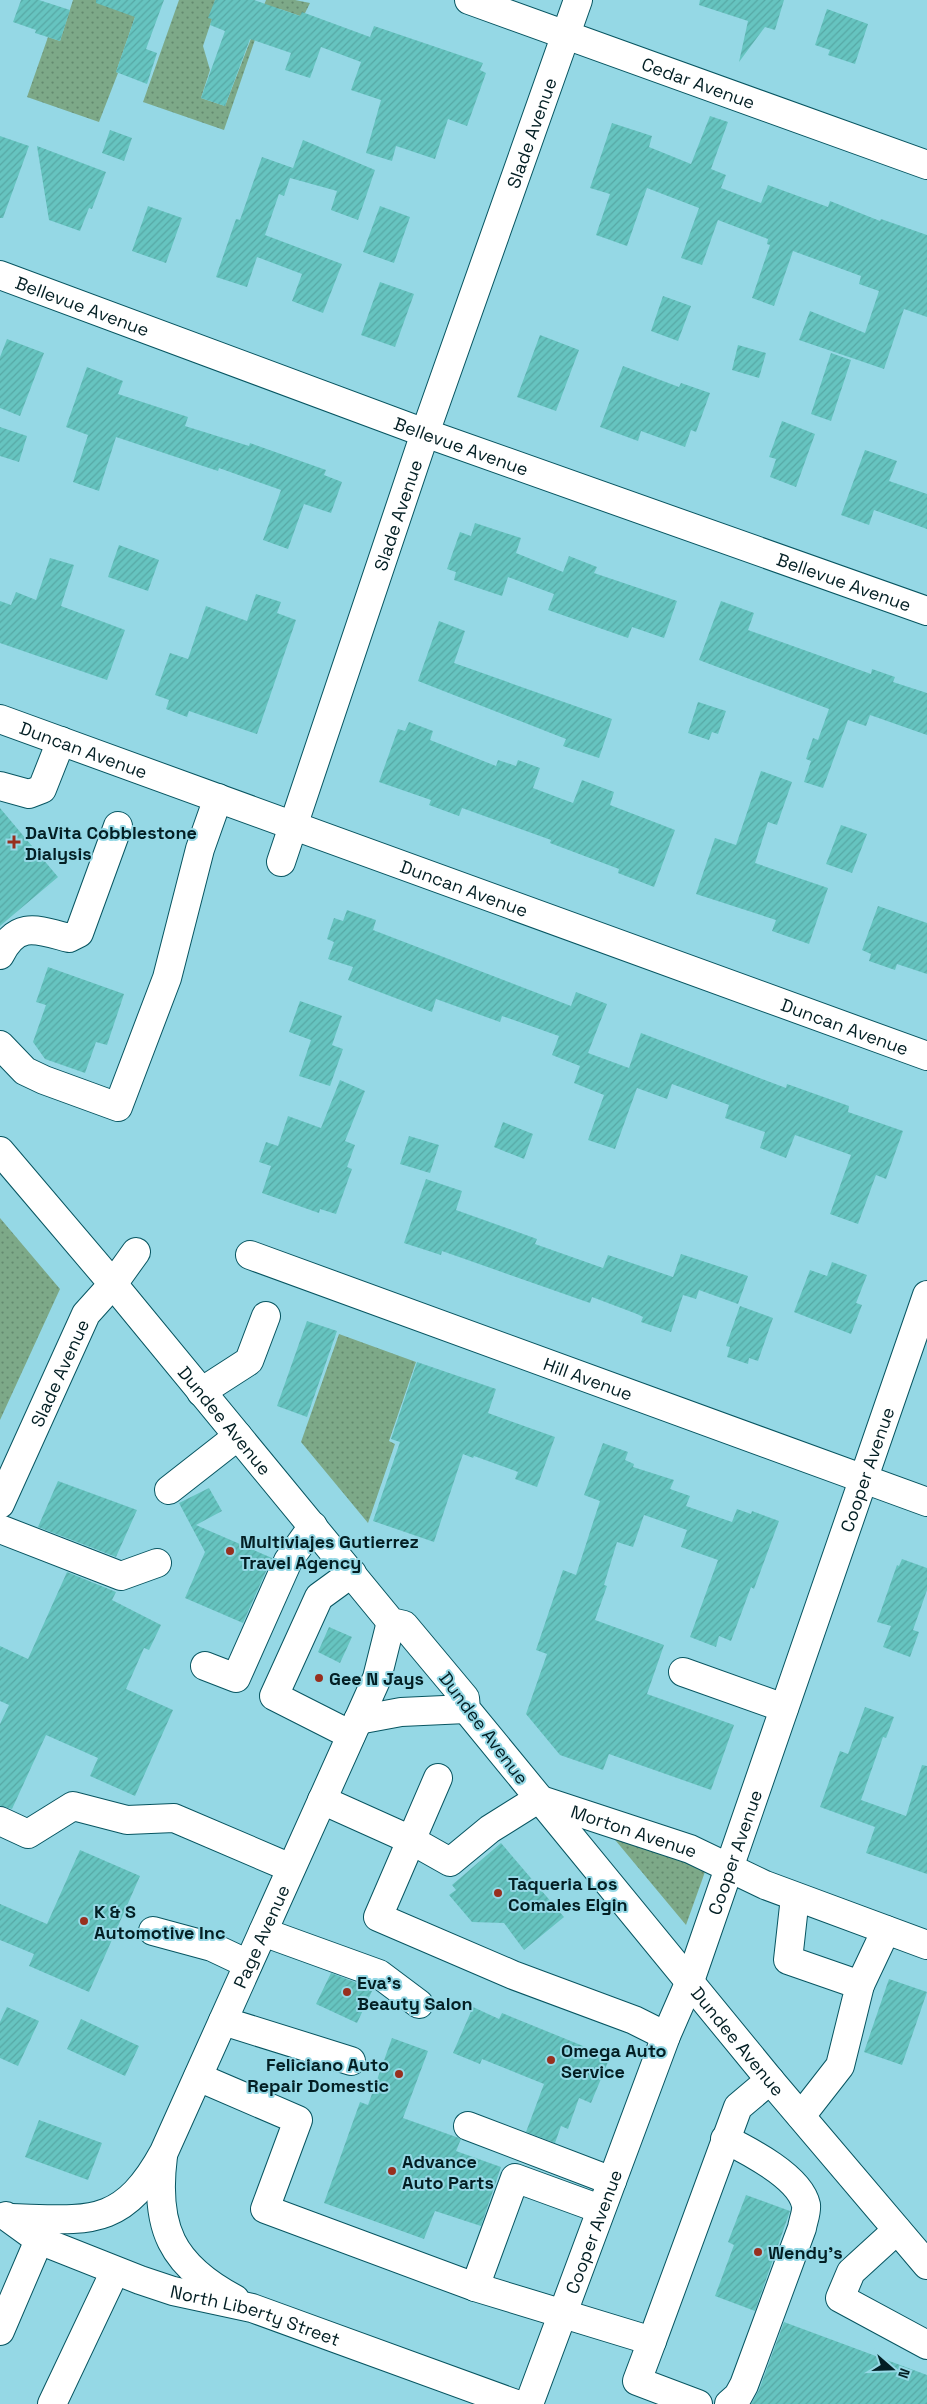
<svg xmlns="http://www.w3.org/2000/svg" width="927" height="2404" font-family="'Space Grotesk',sans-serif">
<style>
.green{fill:url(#green-dots)}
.building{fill:url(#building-hatch)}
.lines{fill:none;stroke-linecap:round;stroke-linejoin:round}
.minor-casing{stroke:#075561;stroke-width:30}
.major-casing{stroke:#075561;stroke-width:30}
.minor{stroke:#fff;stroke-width:28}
.major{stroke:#fff;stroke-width:28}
.poi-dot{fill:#982f1e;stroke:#95d8e5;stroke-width:2}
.labels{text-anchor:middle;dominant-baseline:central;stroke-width:4;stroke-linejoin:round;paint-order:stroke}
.street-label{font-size:18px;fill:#031f24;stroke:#95d8e5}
.poi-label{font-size:18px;font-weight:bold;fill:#031f24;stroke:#95d8e5;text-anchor:start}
</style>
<defs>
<pattern id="green-dots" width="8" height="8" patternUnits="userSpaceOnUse" patternTransform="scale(1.25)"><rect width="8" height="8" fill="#7da988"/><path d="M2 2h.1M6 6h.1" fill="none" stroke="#64896f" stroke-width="1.8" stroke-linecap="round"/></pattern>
<pattern id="building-hatch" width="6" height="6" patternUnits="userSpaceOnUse" patternTransform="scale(1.25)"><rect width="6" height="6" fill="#66c4c0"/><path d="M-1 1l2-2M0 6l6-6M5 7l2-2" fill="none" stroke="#57a8a5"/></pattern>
</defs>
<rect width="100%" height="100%" fill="#95d8e5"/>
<path class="green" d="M73 0H132L135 17 116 72 118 73 99 122 27 97 48 37 60 41Z
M179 0H215L212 19 203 46 210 70 201 98 225 106 266 0H295L310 3 305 13 300 16 280 9 276 16 259 28 224 130 143 102Z
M0 1218 60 1289 0 1420Z
M339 1334 416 1362 389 1441 395 1444 368 1523 301 1442Z
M611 1835 706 1869 686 1925Z"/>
<path class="building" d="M21 0H39L70 10 60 41 35 33 36 30 13 22Z
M96 0H164L146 49 157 53 147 84 116 72 135 17 96 3Z
M215 0H254L300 16 302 12 370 37 374 26 483 63 480 70 486 73 467 126 448 119 435 159 396 146 392 161 366 153 381 100 351 90 361 62 321 47 310 78 285 70 291 53 250 39 225 106 201 98 225 31 210 25 212 19 208 18Z
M700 0H784L775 30 765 27 739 62 748 21 699 5Z
M827 9 868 24 855 64 828 55 830 50 815 45Z
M710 116 728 122 711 169 726 175 721 188 761 203 768 185 828 207 830 201 880 221 881 219 927 235V317L904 309 884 369 799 340 810 311 865 333 879 291 859 284 861 276 793 251 774 306 752 298 770 245 767 244 768 239 718 220 702 265 681 258 699 208 647 188 627 246 596 235 610 194 590 188 612 123 652 136 649 147 691 164Z
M110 130 132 138 124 161 102 153Z
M0 136 29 146 3 218H0Z
M303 140 375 170 358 220 331 210 337 191 290 178 284 196 279 194 265 235 342 264 323 313 292 301 302 274 257 257 247 287 216 277 236 219 240 220 262 157 293 168Z
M37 146 106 172 92 209 89 208 80 231 49 220Z
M148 206 182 218 166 263 132 251Z
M380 206 410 217 394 263 363 252Z
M380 282 414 294 395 347 361 335Z
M663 296 691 306 678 341 651 331Z
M540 335 579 350 556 411 517 397Z
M7 339 44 353 20 416 0 408V357Z
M738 345 766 353 759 378 732 370Z
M831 353 851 360 831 421 811 414Z
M623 366 679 387 681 383 710 393 696 432 691 430 685 447 641 431 638 441 600 427Z
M87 367 123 381 118 394 188 417 185 426 249 446 250 443 326 470 324 475 342 482 331 513 304 504 288 549 263 540 281 490 219 468 218 471 116 437 99 491 73 482 88 435 66 427Z
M782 421 815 434 796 487 770 477 776 459 769 457Z
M0 427 27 436 19 462 0 456Z
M865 450 897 461 889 481 927 494V529L874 510 869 525 841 515Z
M475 523 521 538 516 553 563 572 569 556 597 567 594 573 677 601 664 638 632 627 628 638 548 610 554 594 508 577 502 596 454 580 456 572 447 569 460 532 471 536Z
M119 545 159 560 148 591 108 577Z
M50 558 74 565 61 606 125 630 107 680 0 643V601L11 605 16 592 36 600Z
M256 594 281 602 277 613 296 620 257 734 189 711 187 717 166 709 169 700 155 695 170 653 188 659 206 606 247 621Z
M721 601 754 613 748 630 871 674 872 669 895 677 893 682 927 693V735L870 715 866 726 848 720 823 788 804 782 811 761 806 759 813 738 818 740 829 709 699 660Z
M439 621 465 631 454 663 612 719 599 758 563 746 566 739 418 681Z
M698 702 726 711 718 734 712 732 709 740 688 733Z
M409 722 433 731 430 740 496 766 498 760 516 766 518 760 540 768 533 788 573 803 582 780 614 792 610 805 675 830 654 887 618 873 619 869 550 843 551 840 462 808 459 816 429 805 431 800 379 782 398 729 405 731Z
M761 771 792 782 777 825 768 822 755 863 828 888 809 944 772 931 776 920 696 894 715 838 736 845Z
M0 808 58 877 0 926Z
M841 825 867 834 852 873 826 864Z
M878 906 927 923V974L897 964 895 970 869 961 871 954 862 950Z
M347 910 376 920 373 930 571 1006 576 992 607 1004 588 1053 629 1068 641 1033 786 1088 787 1084 849 1106 848 1112 903 1131 886 1179 876 1175 858 1224 830 1214 851 1155 795 1135 786 1158 760 1148 765 1132 725 1118 729 1105 672 1084 667 1099 637 1088 615 1149 588 1140 604 1095 574 1083 580 1066 552 1055 559 1036 502 1016 500 1022 436 999 432 1012 348 980 353 967 328 959 334 942 327 939 334 918 343 921Z
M48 967 124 994 107 1045 96 1042 85 1073 45 1059 33 1042 46 1005 36 1002Z
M300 1001 342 1016 332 1045 343 1049 330 1086 299 1076 311 1040 289 1032Z
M340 1080 365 1091 345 1141 355 1145 347 1167 352 1169 336 1214 320 1209 319 1213 262 1193 271 1166 259 1162 266 1142 278 1146 288 1116 321 1128Z
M503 1122 533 1134 524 1159 494 1147Z
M409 1136 439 1145 430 1173 400 1164Z
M426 1179 462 1191 456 1210 537 1239 535 1244 603 1268 608 1255 673 1277 681 1254 748 1276 738 1304 699 1290 696 1299 683 1295 671 1332 641 1322 643 1317 637 1314 592 1297 590 1303 442 1251 441 1255 404 1243Z
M832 1262 867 1275 856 1303 862 1305 851 1334 794 1312 810 1270 827 1276Z
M740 1306 773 1318 758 1361 749 1358 748 1364 727 1357 730 1347 726 1346Z
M307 1321 337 1331 307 1417 277 1406Z
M417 1362 496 1389 488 1413 555 1437 537 1487 515 1479 518 1472 474 1456 473 1458 463 1454 434 1542 373 1521 400 1442 391 1439Z
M603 1443 628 1452 625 1460 634 1464 633 1467 674 1480 670 1489 690 1496 686 1506 732 1522 737 1509 751 1514 752 1511 779 1521 754 1589 751 1587 731 1641 719 1636 716 1647 690 1637 718 1560 681 1547 687 1530 644 1515 633 1547 617 1542 604 1585 607 1586 595 1620 664 1645 647 1694 734 1725 711 1790 609 1754 603 1770 560 1755 526 1714 547 1654 536 1650 563 1570 576 1575 600 1501 584 1495Z
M58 1481 137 1510 116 1557 38 1527Z
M209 1488 222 1511 196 1525 272 1558 243 1623 185 1598 205 1552 179 1503Z
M902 1559 927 1568V1590L913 1630 919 1632 910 1657 883 1647 891 1626 877 1622 897 1565 899 1566Z
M67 1572 116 1592 112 1600 161 1625 149 1650 144 1648 126 1689 173 1710 135 1796 90 1776 98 1758 46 1735 12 1809 0 1806V1724L9 1705 0 1701V1646L28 1659Z
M329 1627 352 1637 340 1663 318 1652Z
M865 1707 894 1717 886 1738 883 1737 861 1800 906 1816 922 1765 927 1766V1874L866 1853 875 1827 820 1807 840 1751 848 1754Z
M501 1843 564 1917 524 1950 504 1923 472 1922 449 1895 456 1890 452 1885Z
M80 1850 140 1876 89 1992 29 1966 34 1954 0 1940V1904L47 1924Z
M331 1973 373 1989 357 2023 316 2004Z
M889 1979 927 1992 902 2065 864 2052Z
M7 2007 39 2021 18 2066 0 2058V2022Z
M473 2007 499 2019 502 2013 610 2057 591 2103 579 2098 568 2129 561 2126 555 2143 526 2132 544 2084 482 2059 480 2064 453 2053Z
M81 2019 139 2046 125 2076 67 2049Z
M392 2038 428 2051 403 2118 459 2138 461 2139 456 2151 501 2167 481 2226 435 2211 424 2239 324 2203 360 2102 368 2105Z
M39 2120 102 2143 88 2180 25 2157Z
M746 2195 790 2211 755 2311 715 2296 734 2245 728 2242Z
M784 2322 927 2375V2404H751L759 2390Z"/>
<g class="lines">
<defs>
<g id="minor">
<path id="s1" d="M469 0 927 165"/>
<path id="s2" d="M0 275 425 433 927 611"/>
<path id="s3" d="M0 719 927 1056"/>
<path d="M0 786 29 794 42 789 61 741"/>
<path id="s4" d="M281 862 425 433 578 0"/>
<path d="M0 955C17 920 38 930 69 938L79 933 118 826"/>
<path d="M0 1045 25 1071 44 1080 118 1107 167 978 200 849 218 798"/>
<path id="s5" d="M250 1255 927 1502"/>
<path d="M201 1392 249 1361 266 1316"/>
<path d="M169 1490 238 1436"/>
<path id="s6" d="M0 1504 86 1314 113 1284 136 1252"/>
<path d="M0 1529 121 1576 157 1563"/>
<path d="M205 1666 236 1678 288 1561 313 1526"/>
<path d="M683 1672 784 1708"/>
<path d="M351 1735 274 1696 319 1597 352 1573"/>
<path d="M438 1778 378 1917 513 1975 634 2020 666 2036"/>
<path id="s7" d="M322 1800 411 1840 450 1862 490 1829 538 1799 690 1849 765 1885 927 1945"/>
<path d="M0 1821 28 1834 73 1806 127 1820 174 1818 291 1868"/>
<path d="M795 1897 788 1960 860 1985 840 2066 801 2116"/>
<path d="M153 1931 212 1947 248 1964"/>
<path d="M263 1932 379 1974 419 2004"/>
<path d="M860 1985 886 1930"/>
<path d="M223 2021 351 2061"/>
<path d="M198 2077 298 2120 265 2209 475 2287 652 2341 738 2107 770 2080"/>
<path d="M468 2126 612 2181"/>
<path d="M725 2139C749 2151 800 2177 806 2205 807 2212 803 2221 802 2228L744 2385 738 2396 729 2404"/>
<path d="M897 2230 851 2272 840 2298 927 2345"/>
<path d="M475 2287 515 2178 600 2209"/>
<path d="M0 2331 39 2240"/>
<path d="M652 2341 637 2381 698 2404"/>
<path d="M52 2404 115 2271"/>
<path id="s8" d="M529 2404 666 2036 690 1981 927 1295"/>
</g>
<g id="major">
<path id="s9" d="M0 1151 113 1284 391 1622 404 1625 465 1698 466 1709 770 2080 927 2265"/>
<path d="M358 1720 401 1712 466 1709"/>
<path d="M163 2156C154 2227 171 2265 235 2299"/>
<path id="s10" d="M6 2216 39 2240 140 2280 173 2291 252 2308 516 2404"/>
<path id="s11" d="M10 2218C88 2220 122 2229 164 2152L377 1678 391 1622"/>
</g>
</defs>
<use href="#minor" class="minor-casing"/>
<use href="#major" class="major-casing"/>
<use href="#minor" class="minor"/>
<use href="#major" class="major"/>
</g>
<g class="poi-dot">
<path d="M11.5 834.5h5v5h5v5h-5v5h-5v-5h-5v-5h5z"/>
<circle cx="230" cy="1551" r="5"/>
<circle cx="319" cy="1678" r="5"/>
<circle cx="498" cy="1893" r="5"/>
<circle cx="84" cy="1921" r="5"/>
<circle cx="347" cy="1992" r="5"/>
<circle cx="551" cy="2060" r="5"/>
<circle cx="399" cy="2074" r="5"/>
<circle cx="392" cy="2171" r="5"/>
<circle cx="758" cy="2252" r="5"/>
</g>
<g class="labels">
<g class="street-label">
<text stroke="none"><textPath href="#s1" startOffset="244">Cedar Avenue</textPath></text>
<text stroke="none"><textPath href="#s4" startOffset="771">Slade Avenue</textPath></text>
<text stroke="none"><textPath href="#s2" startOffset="88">Bellevue Avenue</textPath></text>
<text stroke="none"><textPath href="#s2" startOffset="492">Bellevue Avenue</textPath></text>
<text stroke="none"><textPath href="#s4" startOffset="366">Slade Avenue</textPath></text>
<text stroke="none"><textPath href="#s2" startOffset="898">Bellevue Avenue</textPath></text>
<text stroke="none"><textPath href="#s3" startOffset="89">Duncan Avenue</textPath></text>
<text stroke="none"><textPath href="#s3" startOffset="494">Duncan Avenue</textPath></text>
<text stroke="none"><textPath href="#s3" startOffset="899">Duncan Avenue</textPath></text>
<text stroke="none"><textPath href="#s6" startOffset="144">Slade Avenue</textPath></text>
<text stroke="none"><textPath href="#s5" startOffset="360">Hill Avenue</textPath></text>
<text stroke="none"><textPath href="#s9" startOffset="351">Dundee Avenue</textPath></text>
<text stroke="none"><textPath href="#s8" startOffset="994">Cooper Avenue</textPath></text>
<text transform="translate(484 1728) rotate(53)">Dundee Avenue</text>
<text stroke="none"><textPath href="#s7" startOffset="352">Morton Avenue</textPath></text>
<text stroke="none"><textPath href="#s8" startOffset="589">Cooper Avenue</textPath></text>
<text stroke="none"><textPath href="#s11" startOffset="419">Page Avenue</textPath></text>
<text stroke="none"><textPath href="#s9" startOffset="1161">Dundee Avenue</textPath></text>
<text stroke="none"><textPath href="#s8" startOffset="184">Cooper Avenue</textPath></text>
<text stroke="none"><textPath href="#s10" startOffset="270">North Liberty Street</textPath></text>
</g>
<g class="poi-label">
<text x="25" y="832">DaVita Cobblestone<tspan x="25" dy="21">Dialysis</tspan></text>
<text x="240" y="1541">Multiviajes Gutierrez<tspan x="240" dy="21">Travel Agency</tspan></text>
<text x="329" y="1678">Gee N Jays</text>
<text x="508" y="1883">Taqueria Los<tspan x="508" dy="21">Comales Elgin</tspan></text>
<text x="94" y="1911">K &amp; S<tspan x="94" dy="21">Automotive Inc</tspan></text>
<text x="357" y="1982">Eva's<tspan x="357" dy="21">Beauty Salon</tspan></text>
<text x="561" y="2050">Omega Auto<tspan x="561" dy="21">Service</tspan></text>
<text x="389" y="2064" text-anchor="end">Feliciano Auto<tspan x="389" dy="21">Repair Domestic</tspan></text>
<text x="402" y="2161">Advance<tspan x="402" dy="21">Auto Parts</tspan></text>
<text x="768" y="2252">Wendy's</text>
</g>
</g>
<g transform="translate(892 2369) rotate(110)" stroke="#95d8e5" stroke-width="4" paint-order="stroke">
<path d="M0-4L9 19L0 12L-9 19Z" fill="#031f24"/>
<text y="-8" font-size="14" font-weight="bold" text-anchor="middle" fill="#031f24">N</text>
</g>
</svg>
